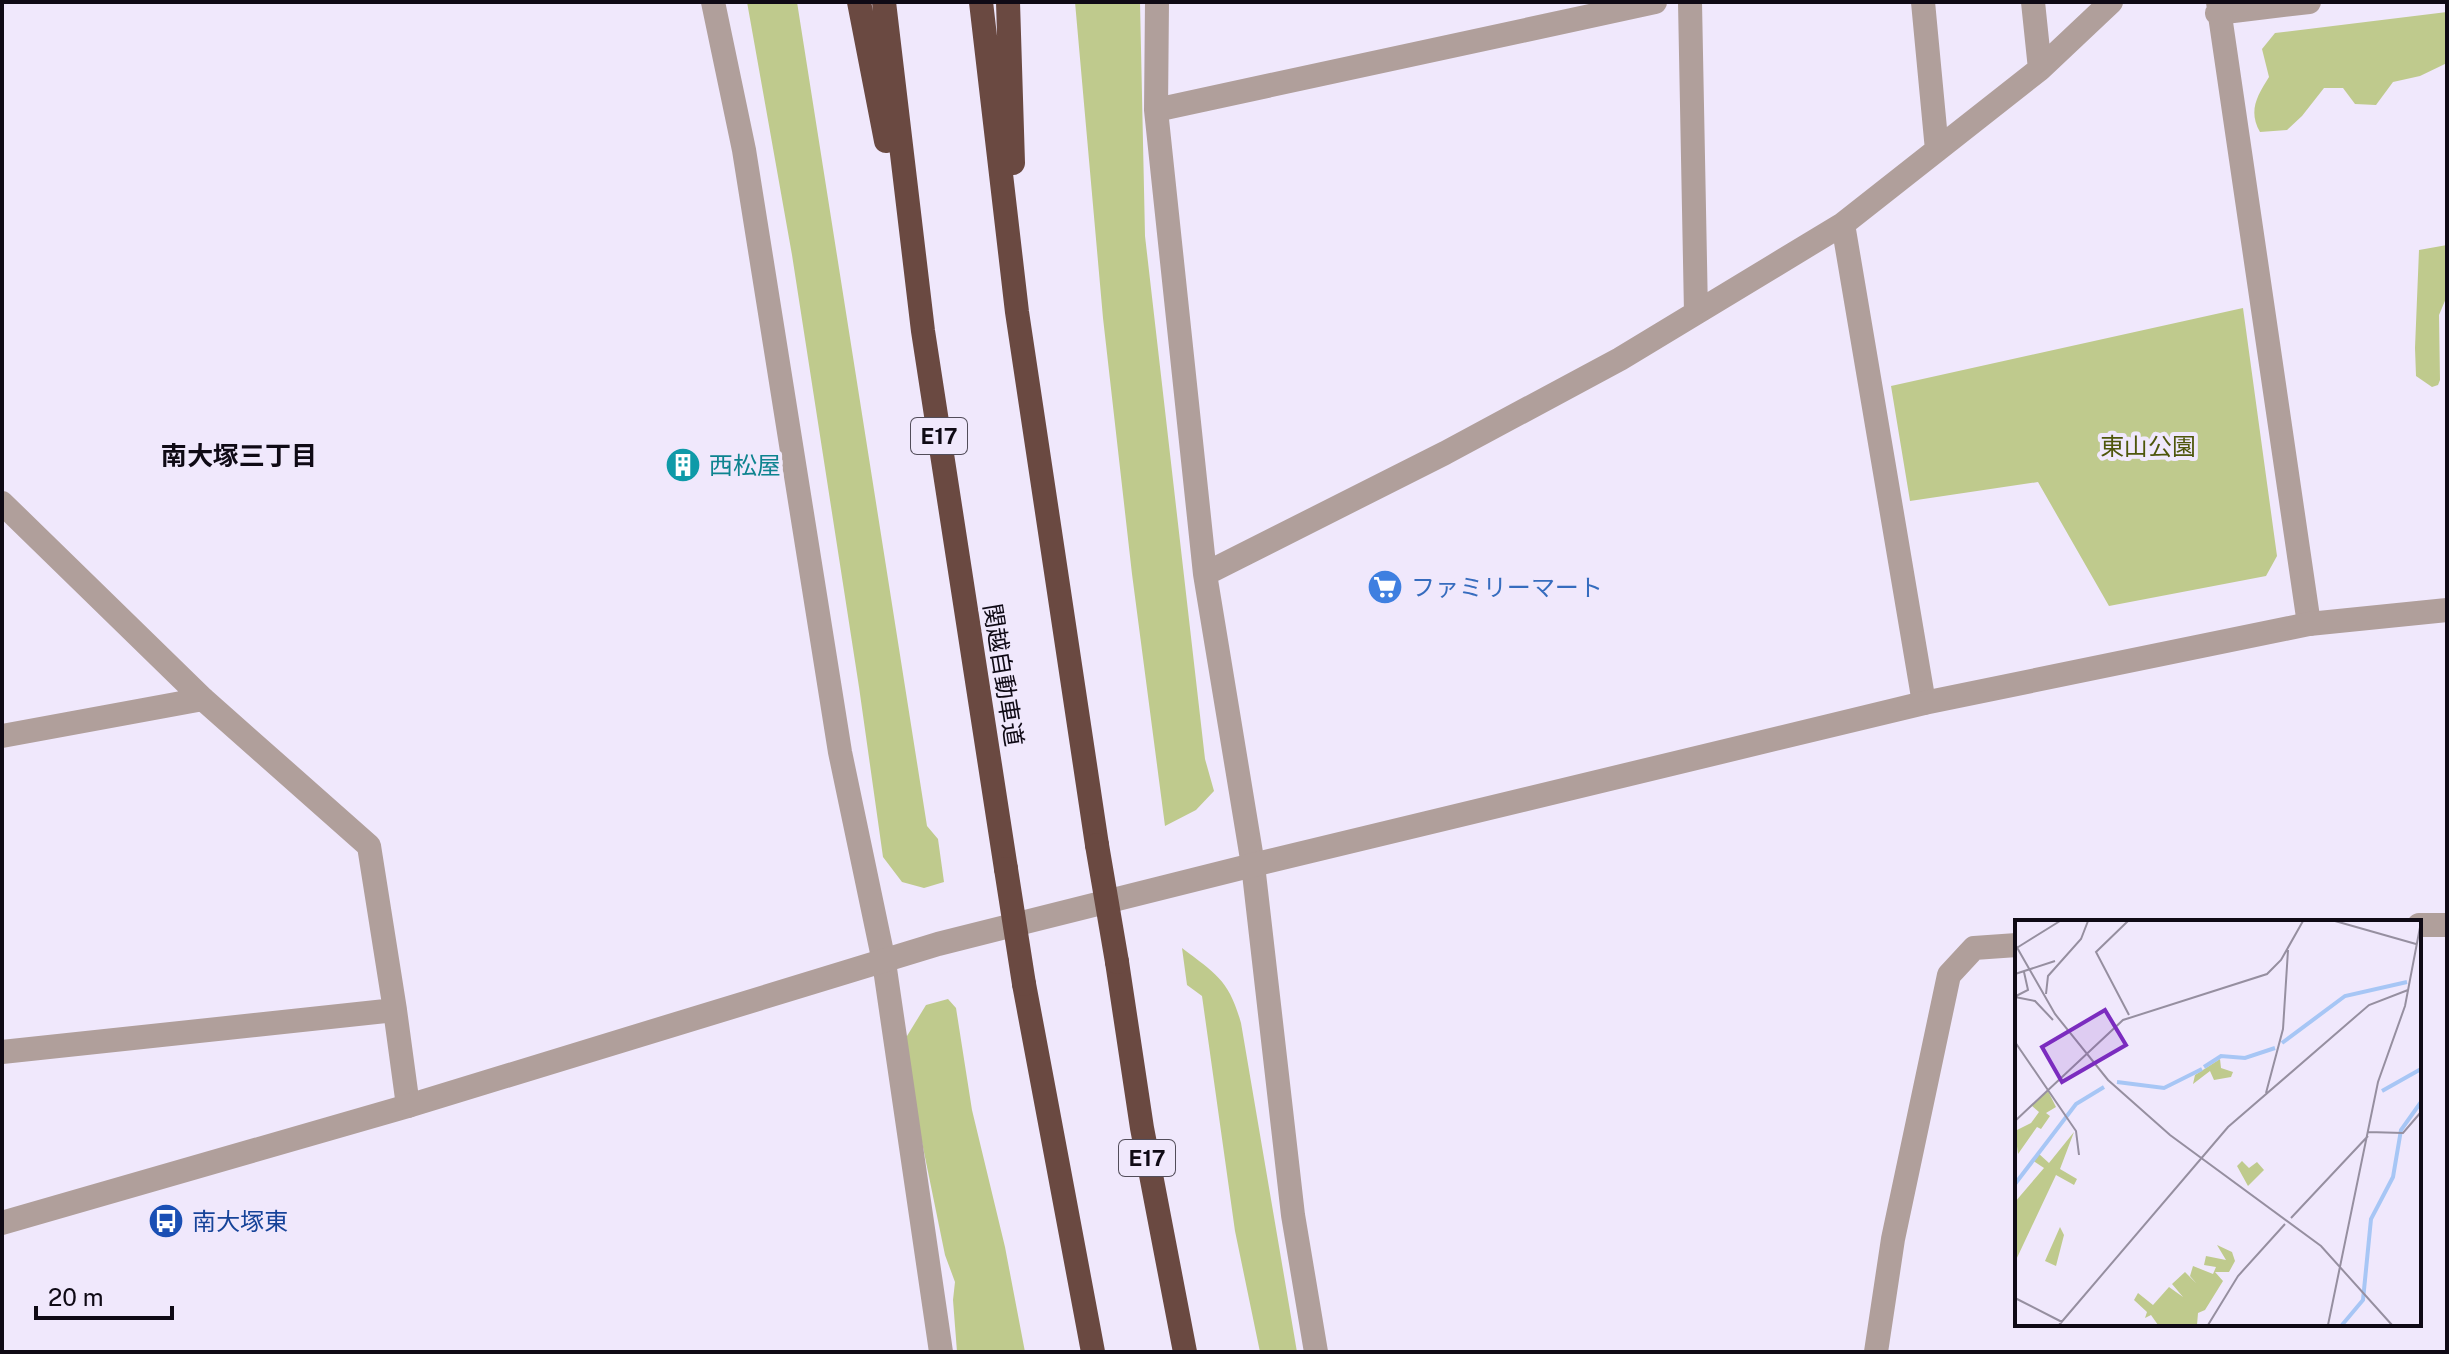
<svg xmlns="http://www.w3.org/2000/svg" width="2449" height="1354" font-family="'Public Sans','Noto Sans JP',sans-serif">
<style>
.green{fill:#bfca8d}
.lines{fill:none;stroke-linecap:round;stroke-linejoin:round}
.minor{stroke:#b09f9b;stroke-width:24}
.tertiary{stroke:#b09f9b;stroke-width:24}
.motorway{stroke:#6a4941;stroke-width:24}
.motorway-bridge{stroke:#6a4941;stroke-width:24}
.labels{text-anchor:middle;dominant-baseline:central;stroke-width:8;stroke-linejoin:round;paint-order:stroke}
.shield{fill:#f0e8fc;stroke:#524d5a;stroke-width:2}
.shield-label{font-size:22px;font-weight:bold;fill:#0f0a15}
.park-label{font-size:24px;fill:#4e560b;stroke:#f0e8fc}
.culture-label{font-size:24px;fill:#0d838f;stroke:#f0e8fc;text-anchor:start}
.shop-label{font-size:24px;fill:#366cbe;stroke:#f0e8fc;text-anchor:start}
.street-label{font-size:24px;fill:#0f0a15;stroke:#f0e8fc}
.transit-label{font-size:24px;fill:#164399;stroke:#f0e8fc;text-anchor:start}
.neighbourhood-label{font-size:26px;font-weight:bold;fill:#0f0a15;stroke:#f0e8fc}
.inset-river{fill:none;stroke:#a7c6f5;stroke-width:4}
.inset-road{fill:none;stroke:#968fa0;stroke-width:2}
.view{fill:#7b2cbf;fill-opacity:0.15;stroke:#7b2cbf;stroke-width:4}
.inset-edge{fill:none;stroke:#0f0a15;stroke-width:4}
</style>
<rect width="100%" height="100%" fill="#f0e8fc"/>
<path class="green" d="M747 2H797L927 826 938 839 944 882 924 888 902 882 883 857 859 687 792 255Z
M1075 2H1140L1145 236 1205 759 1214 791 1196 810 1165 826 1132 574 1103 318Z
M2447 12V63L2420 76 2393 82 2376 105 2355 104 2343 88H2324L2302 116 2287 130 2260 132C2248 111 2257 96 2269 77L2262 49 2275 33Z
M2447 245V296L2439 315 2440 380 2438 385 2432 387 2416 376 2415 348 2419 250Z
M2243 308 2277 556 2266 576 2109 606 2038 482 1910 501 1891 386Z
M1182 948C1216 974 1229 980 1241 1023L1297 1352H1260L1235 1231 1202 996 1187 985Z
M948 999 956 1008 972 1110 1005 1247 1025 1352H957L953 1300 955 1282 945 1255 906 1064 907 1036 926 1005Z"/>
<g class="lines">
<path class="minor" d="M713 2 744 150 840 752 884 962 941 1352
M1157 2 1156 110 1205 574 1253 865 1293 1215 1316 1352
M1690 2 1696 313
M1923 2 1937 150
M2033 2 2040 69
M2218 2 2309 624
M2217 13 2309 2
M1156 110 1655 2
M1843 224 1924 703
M2 503 203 699 369 846 395 1010
M1205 574 1445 453 1620 359 1843 224 2040 69 2111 2
M2 736 203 699
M2419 925H2447
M2 1052 395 1010 408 1106
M1876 1352 1893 1239 1949 975 1974 948 2017 945"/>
<path class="tertiary" d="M2 1223 408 1106 938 944 1253 865 1924 703 2309 624 2447 610"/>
<path class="motorway" d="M859 2 886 141
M884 2 923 331 1006 869
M981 2 1017 312 1097 845
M1008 2 1013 163
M1117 962 1142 1128 1185 1352
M1024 984 1093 1352"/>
<path class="motorway-bridge" d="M1097 845 1117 962
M1006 869 1024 984"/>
</g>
<defs>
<symbol id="building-disc" viewBox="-11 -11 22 22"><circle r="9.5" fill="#0f9aa8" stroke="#f0e8fc"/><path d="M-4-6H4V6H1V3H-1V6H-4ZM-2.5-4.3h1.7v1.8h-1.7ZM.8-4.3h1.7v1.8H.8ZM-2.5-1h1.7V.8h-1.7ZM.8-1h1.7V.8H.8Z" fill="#fff"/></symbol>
<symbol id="supermarket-disc" viewBox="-11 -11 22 22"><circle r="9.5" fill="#3f7fe0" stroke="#f0e8fc"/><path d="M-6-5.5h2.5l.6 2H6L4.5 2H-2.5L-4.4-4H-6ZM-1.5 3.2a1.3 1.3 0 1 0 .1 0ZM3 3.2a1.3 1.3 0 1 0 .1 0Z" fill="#fff"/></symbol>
<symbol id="bus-disc" viewBox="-11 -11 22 22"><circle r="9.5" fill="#1a4fb4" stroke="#f0e8fc"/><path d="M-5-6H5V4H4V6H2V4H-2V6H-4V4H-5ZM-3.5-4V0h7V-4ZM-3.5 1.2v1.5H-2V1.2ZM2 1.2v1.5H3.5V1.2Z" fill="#fff"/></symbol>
</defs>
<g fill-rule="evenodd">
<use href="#building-disc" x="663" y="445" width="40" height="40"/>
<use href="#supermarket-disc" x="1365" y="567" width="40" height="40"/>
<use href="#bus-disc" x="146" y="1201" width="40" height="40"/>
</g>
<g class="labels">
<g class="shield">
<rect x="911" y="418" width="56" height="36" rx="6"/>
<rect x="1119" y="1140" width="56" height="36" rx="6"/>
</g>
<g class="shield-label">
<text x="939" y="436">E17</text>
<text x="1147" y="1158">E17</text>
</g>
<g class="park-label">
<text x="2148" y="446">東山公園</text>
</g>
<g class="culture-label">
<text x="709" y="465">西松屋</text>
</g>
<g class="shop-label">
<text x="1411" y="587">ファミリーマート</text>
</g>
<g class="street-label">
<text transform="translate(1004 675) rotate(81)">関越自動車道</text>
</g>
<g class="transit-label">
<text x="192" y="1221">南大塚東</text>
</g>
<g class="neighbourhood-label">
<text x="239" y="455">南大塚三丁目</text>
</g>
</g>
<g transform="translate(2015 920)">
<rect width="406" height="406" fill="#f0e8fc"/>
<path d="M205 139 206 148 218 152 216 157 199 160 195 151 178 164 180 155ZM33 171 41 187 31 193 35 196 26 209 22 207 3 234 0 211 16 203 24 192 16 185ZM59 212 45 249 62 259 59 265 41 255 0 342V282L29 248 17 240 23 233 34 243ZM227 241 234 248 242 242 249 250 233 266 222 246ZM45 307 49 315 41 346 30 341ZM202 325 217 332 220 341 214 352H200L208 361 190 390 183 393 182 405H143L136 395 130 398 132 392 119 380 123 373 138 385 154 367 168 377 157 364 170 352 181 363 175 356 178 346 198 354 201 347 189 345 191 336 211 340Z" fill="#bfca8d"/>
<path class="inset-river" d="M267 123 330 76 392 62M189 147 206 136 230 138 260 128M102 162 149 168 187 149M367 171 406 149M0 264 61 184 89 167M327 405 348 380 356 299 378 257 386 210 406 182"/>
<path class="inset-road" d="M113 1 81 32 114 95M320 1 401 24M0 24 40 94 93 160 155 215 306 326 377 405M0 29 45 1M0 54 40 41M31 74 33 56 66 19 73 1M1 76 13 70 9 52M0 77 20 81 38 100M0 122 61 211 64 235M251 173 268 109 273 30M0 201 108 100 252 54 266 40 288 1M353 212 388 213 406 192M276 298 353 216M0 378 47 402M44 405 213 207 354 85 393 70M193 405 223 356 270 304M313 405 363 162 390 86 406 2"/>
<path class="view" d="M90 90 111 125 47 162 27 127Z"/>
<rect width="406" height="406" class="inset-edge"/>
</g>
<rect width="2449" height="1354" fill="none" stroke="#0f0a15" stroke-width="8"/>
<path d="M36 1306v12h136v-12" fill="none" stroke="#0f0a15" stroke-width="4"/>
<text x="48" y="1306" font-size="24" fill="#0f0a15" stroke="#f0e8fc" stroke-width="6" paint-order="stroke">20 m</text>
</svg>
